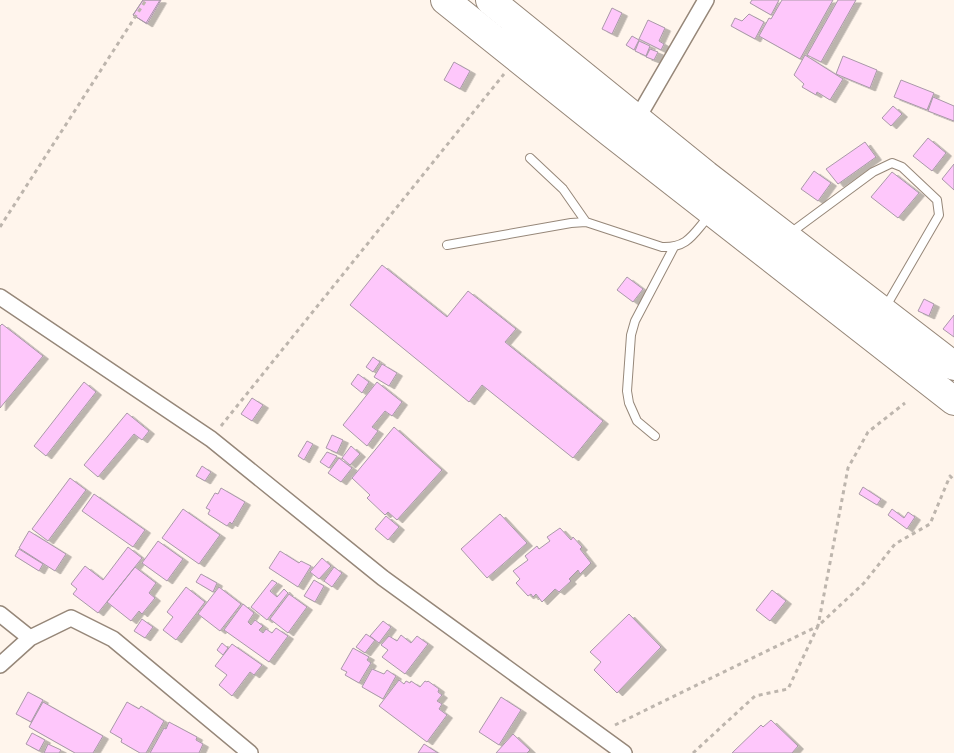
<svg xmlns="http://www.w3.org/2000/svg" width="954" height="753" font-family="Signika,sans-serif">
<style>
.building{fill:#fec7fb;stroke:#a999a8;filter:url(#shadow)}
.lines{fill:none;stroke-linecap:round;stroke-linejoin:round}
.lane-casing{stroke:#968779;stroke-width:10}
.street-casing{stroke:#968779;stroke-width:18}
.highway-casing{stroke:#968779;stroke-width:30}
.path{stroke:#bdb5ad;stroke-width:3;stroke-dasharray:4 4;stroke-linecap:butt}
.lane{stroke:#fff;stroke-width:8}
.street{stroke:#fff;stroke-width:15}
.highway{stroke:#fff;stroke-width:28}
</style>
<defs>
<filter id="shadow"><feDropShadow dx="5.5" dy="3" stdDeviation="0" flood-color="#0004"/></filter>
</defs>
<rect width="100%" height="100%" fill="#fff5ec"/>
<path class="building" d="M143 0H160L146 23 133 15Z
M143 0H161L147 24 133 15Z
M752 0H779L771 15 750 3Z
M782 0H833L800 59 759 36 769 18 771 19Z
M838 0H856L821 62 807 55Z
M612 8 622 13 612 34 602 29Z
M749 14 764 22 755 39 731 26 735 18 742 21Z
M648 20 665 28 659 41 664 44 661 50 639 39Z
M632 36 639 40 634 50 626 45Z
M639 41 650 46 646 56 635 51Z
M650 49 658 52 654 60 646 57Z
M805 55 843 79 830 100 817 92 816 95 802 87 804 84 794 75Z
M843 56 877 70 870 88 836 74Z
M454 62 470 71 460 89 444 80Z
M901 80 934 93 927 110 894 97Z
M933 97 954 106V121L928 111Z
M893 106 902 114 891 126 882 118Z
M928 138 946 153 932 171 913 156Z
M865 142 876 157 838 184 826 169Z
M954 164V190L942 179Z
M814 171 831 183 818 201 801 189Z
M892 172 919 193 898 218 871 197Z
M382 265 447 317 468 291 516 329 505 342 603 421 573 458 482 385 469 402 350 305Z
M627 277 643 289 633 302 617 290Z
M924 299 934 304 929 316 918 311Z
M954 315V337L943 329Z
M2 324 43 356 0 408V326Z
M373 357 380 362 373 372 366 367Z
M382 364 397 373 389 386 374 377Z
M358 374 369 382 362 393 351 384Z
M84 382 96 392 46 456 34 446Z
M377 382 402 402 392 416 385 411 372 427 378 431 367 446 343 425Z
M252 398 263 405 252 421 241 414Z
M127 413 149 431 142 440 134 434 98 477 84 465Z
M394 427 442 470 397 520 388 512 385 515 367 498 370 495 352 478Z
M332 435 343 440 337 453 326 448Z
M307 441 313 444 304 460 298 456Z
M351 446 360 454 350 465 342 458Z
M327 452 337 456 329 468 320 462Z
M339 458 352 468 341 482 328 473Z
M202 466 211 472 205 481 196 476Z
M70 478 86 490 48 541 32 529Z
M863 487 881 499 877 505 859 494Z
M221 488 245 502 232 524 230 522 227 526 208 514 210 510 206 508 215 493 218 494Z
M94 494 145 530 133 547 82 511Z
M183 509 220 535 199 564 162 538Z
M892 509 904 518 908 512 915 517 907 529 888 515Z
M500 514 527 543 487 578 461 549Z
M386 516 399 527 388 540 375 529Z
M560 528 571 540 573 537 582 547 580 549 591 563 580 574 578 570 569 579 571 581 559 592 555 589 542 602 536 594 533 597 531 594 528 596 516 583 520 579 513 571 528 560 525 556 537 546 539 549 550 541 547 537Z
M29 531 66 554 55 571 19 548Z
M158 541 183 559 167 581 142 563Z
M128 547 142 558 98 613 73 594 77 589 71 584 85 566 103 580Z
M19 549 43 564 39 571 15 556Z
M280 551 299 563 301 561 311 566 298 587 269 568Z
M322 558 331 566 319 579 310 572Z
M135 567 156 583 149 593 155 598 142 614 139 611 131 621 107 602Z
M334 567 342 573 332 587 324 581Z
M201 574 217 583 213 592 196 582Z
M272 580 277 583 270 591 277 597 284 589 288 593 267 620 251 607Z
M314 580 324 586 315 602 304 596Z
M186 587 205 602 176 640 163 630 173 617 167 612Z
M219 587 241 604 220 631 198 614Z
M772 590 786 601 770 621 756 610Z
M289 594 307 607 288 633 270 619Z
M243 604 254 613 248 622 251 625 255 620 263 626 259 630 263 633 266 629 272 633 276 628 288 636 269 662 224 630Z
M629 614 661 647 617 693 594 670 601 662 590 652Z
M142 619 153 627 145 638 134 631Z
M383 621 391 627 379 643 370 636Z
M366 634 375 640 365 653 356 647Z
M401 635 411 643 417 636 428 644 405 674 382 657 388 650 381 645 389 636 397 641Z
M222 643 228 648 223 655 217 650Z
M232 644 262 665 254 675 250 672 232 696 219 685 227 675 215 666Z
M353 648 369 657 367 660 371 663 359 683 345 675 347 672 341 669Z
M372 669 384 674 387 670 396 676 383 699 362 687Z
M399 680 404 684 406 681 410 683 411 681 420 687 425 681 427 682 428 681 439 689 438 692 442 695 437 701 442 704 439 709 447 715 427 742 379 706Z
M28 692 43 700 31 722 16 714Z
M501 697 521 710 499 745 479 732Z
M43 702 103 736 93 753H75L29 727Z
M127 702 139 709 141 706 164 721 146 753H140L121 742 122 739 110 732Z
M771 720 798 746 792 753H732L761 725 763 727Z
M169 722 197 737 196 740 203 744 199 753H150L164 728 166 729Z
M32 733 45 740 39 751 26 744Z
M513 734 530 750 527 753H496Z
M48 744 61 750 59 753H44Z
M424 744 438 753H418Z"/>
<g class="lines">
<defs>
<path id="lane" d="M530 158 563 189 586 222
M789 234 873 172 892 163 902 167 937 200 939 215 885 308
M447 245 571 223 586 222 662 247C688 248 693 234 709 216
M655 436 637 421 629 403 627 391 631 335 635 321 674 247"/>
<path id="street" d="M637 119 706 0
M0 297 211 439 383 578 624 753
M0 614 30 638
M0 665 30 638 71 618 113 639 250 753"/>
<path id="highway" d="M445 0 611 133 954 401
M490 0 706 175 954 366"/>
</defs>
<use href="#lane" class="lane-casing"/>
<use href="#street" class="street-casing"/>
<use href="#highway" class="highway-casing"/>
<path class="path" d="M0 227 146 0
M221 426 504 74
M615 725 818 626 848 468 868 432 905 403
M693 753 755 696 788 689 818 626 864 583 895 544 930 524 950 476 954 480"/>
<use href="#lane" class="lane"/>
<use href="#street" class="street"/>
<use href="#highway" class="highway"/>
</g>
</svg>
